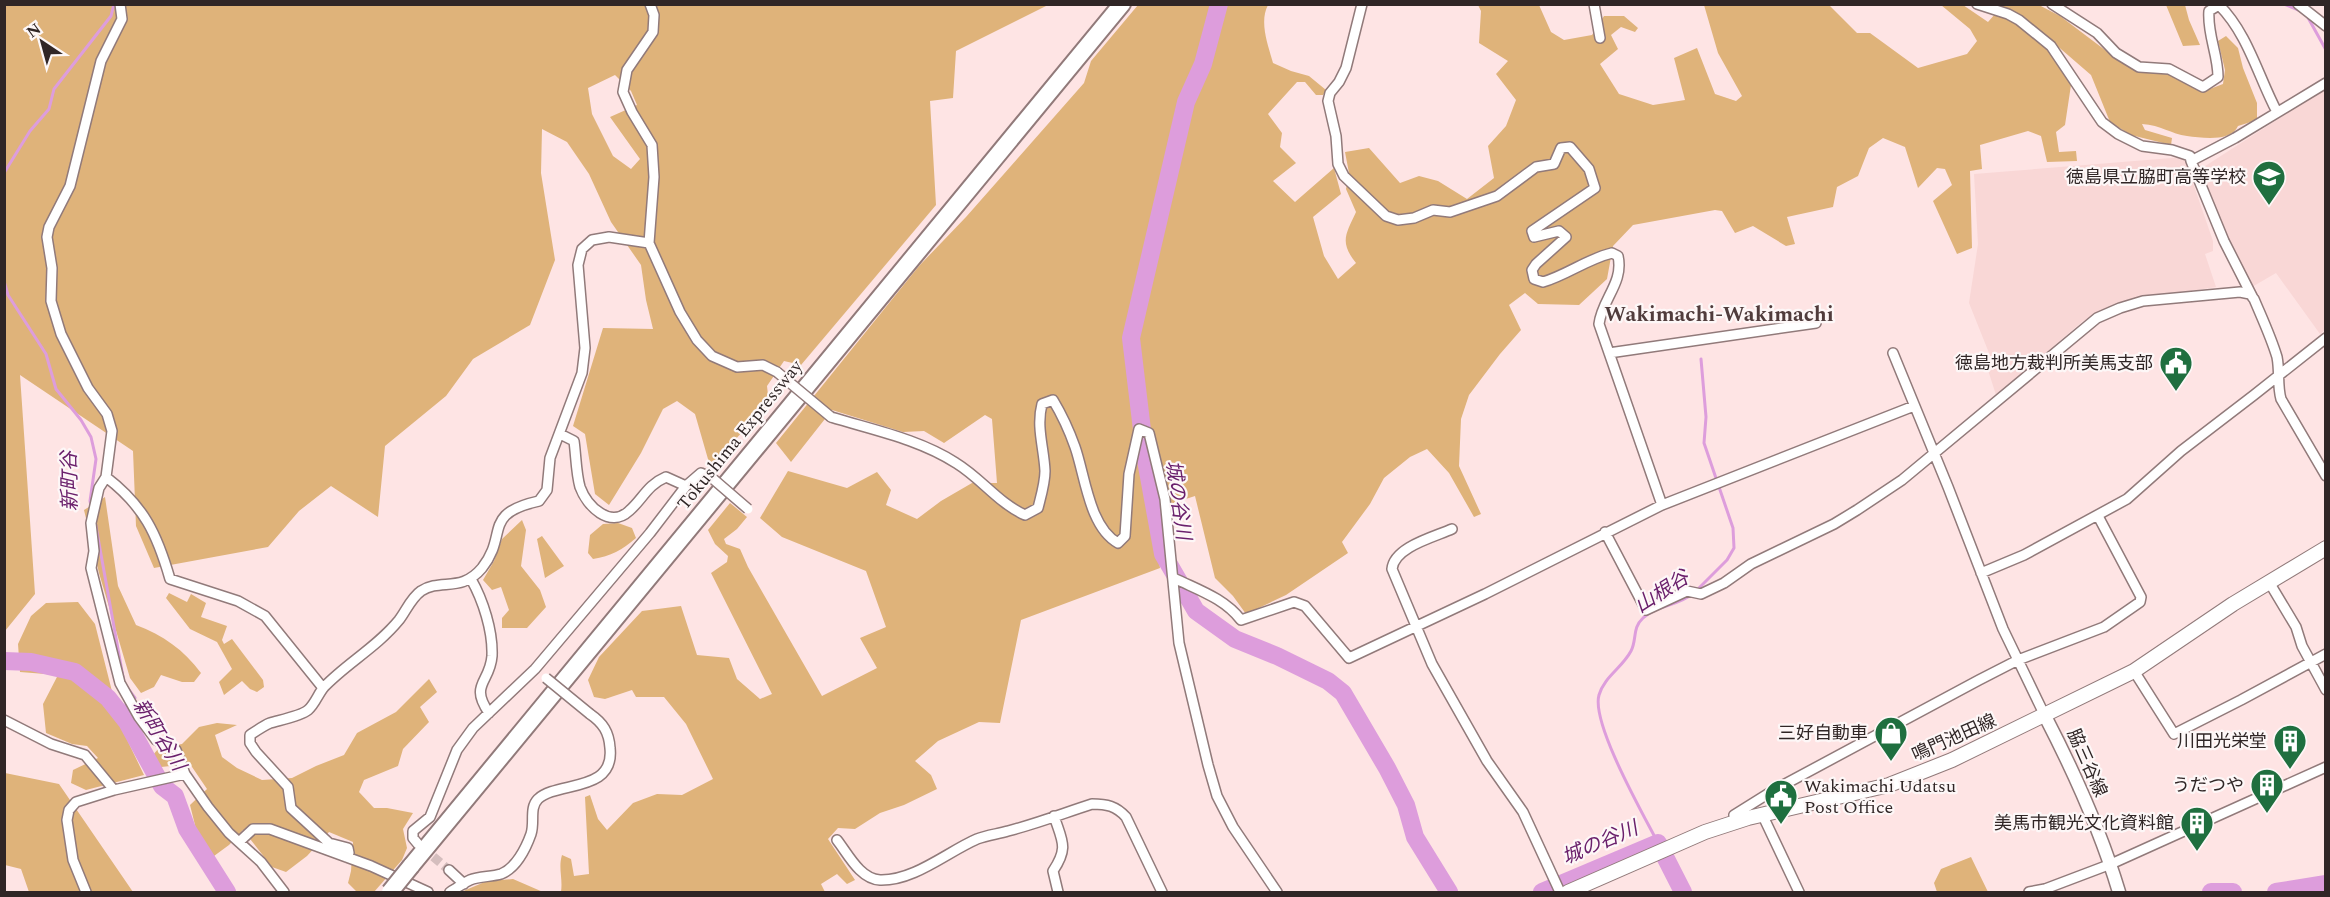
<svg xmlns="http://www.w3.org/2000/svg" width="2330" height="897" font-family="Spectral,'Noto Sans JP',serif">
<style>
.built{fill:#f9d7d6}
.green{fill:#dfb37a;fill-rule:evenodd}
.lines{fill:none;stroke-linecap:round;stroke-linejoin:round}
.stream{stroke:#dd9ddc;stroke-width:3}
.river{stroke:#dd9ddc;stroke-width:18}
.street-tunnel{stroke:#d5bebe;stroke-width:9;stroke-dasharray:9 4.5;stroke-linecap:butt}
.street-casing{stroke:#917a7a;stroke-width:12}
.secondary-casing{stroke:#917a7a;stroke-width:15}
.primary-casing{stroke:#917a7a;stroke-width:16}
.highway-casing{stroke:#917a7a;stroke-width:20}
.street{stroke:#fff;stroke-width:9}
.secondary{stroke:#fff;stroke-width:12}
.primary{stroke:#fff;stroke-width:14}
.highway{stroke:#fff;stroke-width:16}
.street-bridge-casing{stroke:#917a7a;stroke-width:12;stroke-linecap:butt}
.highway-bridge-casing{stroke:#917a7a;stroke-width:20;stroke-linecap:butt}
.street-bridge{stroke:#fff;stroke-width:9}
.highway-bridge{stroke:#fff;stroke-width:16}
.labels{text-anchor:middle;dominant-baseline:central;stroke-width:4.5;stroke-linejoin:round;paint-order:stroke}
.poi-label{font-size:18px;fill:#302626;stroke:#fdf7f7;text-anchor:end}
.street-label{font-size:18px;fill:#302626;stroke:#fdf7f7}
.water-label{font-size:20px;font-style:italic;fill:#6a206c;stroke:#fdf7f7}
.quarter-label{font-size:21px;font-weight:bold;fill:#503c3c;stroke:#fdf7f7}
</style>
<rect width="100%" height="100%" fill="#fee4e4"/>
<path class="built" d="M2325 89V330L2320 334 2276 273 2252 287 2227 242 2199 170Z
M2184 157 2213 241V251L2205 254 2216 287 2127 301 2083 321 1996 395 1987 367 1991 358 1969 303 1978 244 1974 174Z"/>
<path class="green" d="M5 5H1048L956 51 953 98 930 101 936 205 801 365 784 361 767 386 769 404 710 466 695 414 677 401 663 409 641 453 609 505 595 494 585 434 573 426 603 328 653 329 646 300 641 265 611 222 589 174 567 142 542 129 541 173 555 260 530 325 473 359 446 396 385 446 378 517 331 486 299 511 268 547 154 568 136 526 133 451 20 375 35 594 5 631ZM615 75 631 91 637 105 610 117 640 159 631 169 613 156 592 114 588 88Z
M1138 5H1268C1259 22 1268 45 1273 63L1291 71 1309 76 1326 90 1323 95H1316L1305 82H1297L1268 114 1282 133 1280 147 1296 163 1273 181 1295 202 1334 168 1341 194 1313 217 1324 256 1338 279 1356 263C1339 242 1346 234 1356 212L1346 189 1349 173 1345 152 1369 148 1400 183 1419 176 1438 181 1467 199 1494 178 1488 146 1506 126 1516 100 1496 74 1508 61 1479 43 1481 11 1478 5H1539L1551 32 1564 40 1592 35 1604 16H1624L1638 28 1635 32 1621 27 1611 35 1618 49 1600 64 1619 94 1653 105 1685 100 1674 58 1697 48 1715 94 1736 101 1742 96 1718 53 1704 5H1829L1857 33H1870L1918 68 1967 54 1977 41 1970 29 1941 5H1963L1988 22 2003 5H2039L2060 16 2113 56 2137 71 2170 73 2202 92 2223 84 2225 70 2218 41 2226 36 2238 48 2243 68 2257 103V120L2238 126C2231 142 2203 138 2187 136 2171 134 2161 125 2142 124L2145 130 2172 138 2171 145 2131 135 2110 122 2091 75 2040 31 2037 40 2058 61 2071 85 2065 125 2056 132 2059 152 2076 151 2077 161 2047 162 2041 136 2028 131 1980 145 1982 169 1970 171 1972 248 1957 254 1933 201 1952 185 1945 169 1937 168 1918 188 1905 147 1883 138 1869 148 1858 176 1837 187 1833 207 1787 217 1795 244 1786 246 1753 226 1735 233 1722 211 1715 210 1633 225 1613 246 1607 279 1579 305 1538 304 1525 293 1509 305 1521 330 1500 354 1469 395 1461 419 1459 466 1481 514 1474 517 1449 473 1427 449 1410 457 1384 478 1370 504 1342 542 1348 553 1286 595 1246 614 1233 596 1215 578 1195 496 1152 510 1160 568 1021 620 1000 723 979 722 938 741 915 761 931 775 937 789 904 805 880 813 855 829 838 828 828 839 855 880 847 884 837 874 821 884 825 892H561C563 878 558 868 562 855L571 859 574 876 589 874 585 797 590 795 598 819 607 830 633 803 657 794 682 795 713 779 686 724 664 697H636L632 690 605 699 594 697 588 680 599 657 642 611 681 606 697 655 729 658 737 679 760 699 772 694 711 573 727 562 728 556 715 544 708 530 730 503 747 517 737 529 724 539 726 544 740 549 748 567 822 696 877 668 860 638 886 627 866 571 782 537 760 518 788 471 847 488 877 472 891 490 886 505 917 519 941 501 972 483H997L992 419 985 415 944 443 924 431 903 432 832 410 791 462 776 443 919 266 966 217 1084 83 1091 61Z
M2166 5H2185L2189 20 2200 45 2183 46Z
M105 497 118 586 136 625C163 635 184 650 201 673L194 682H182L161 675 154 687 141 693 130 678 99 573 84 510Z
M522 520 526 530 521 566 540 590 546 607 527 628H502V618L509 610 501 587 492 590 483 580 494 561 502 539Z
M618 523 632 528 636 538C622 550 611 556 593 559L588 553 590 535 603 524Z
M542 536 564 566 545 578 537 539Z
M169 593 187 602 191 594 206 603 201 617 227 626 222 640 224 644 232 639 263 680 264 687 257 692 250 689 242 681 224 695 219 682 232 669 217 642 190 629 166 598Z
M78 602 95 624 121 727 144 775 86 790 71 783 73 770 98 758 87 746 72 744 46 733 43 704 58 675 20 672 18 644 31 616 46 603Z
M429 679 437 692 420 707 429 722 403 749 398 766 364 780 359 792 374 808H387L413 813 403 829 407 848 402 860 374 892H357L348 883 351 871 353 842 329 832 307 856 286 872 272 867 243 830 229 845 214 856 197 833 190 805 207 789 190 764 161 767 152 756 159 748 182 744 199 727 217 723 237 725 215 735 222 757 237 768 262 780 292 778 316 766 344 755 357 733 396 712Z
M5 773 59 784 133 892H29L21 869 5 865Z
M1971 857 1988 892H1937L1934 883 1941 869Z
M513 879 543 892H461L487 881Z"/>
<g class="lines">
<path class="stream" d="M2284 4 2301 11
M2306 14 2326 50
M4 173 30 131 49 109 54 89 111 16 114 4
M4 281 8 295 46 354 56 389 81 420 91 437 96 459 90 501 91 506
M95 521 123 677
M1697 590 1727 560 1734 548 1733 528 1704 443 1706 417 1701 359
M126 686 135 698
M126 704 127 722
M1658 843C1643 814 1591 723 1599 695 1604 677 1622 668 1631 651 1637 640 1632 628 1643 618 1656 605 1679 606 1692 594"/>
<path class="river" d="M1219 4 1203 64 1186 102 1131 338 1145 455 1163 554 1196 611 1235 639 1277 656 1328 681 1343 693 1387 768 1406 805 1415 837 1449 892
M4 661 31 662 75 672 108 698 127 722 162 786 175 796 187 829 227 892
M1542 892 1658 843 1683 892
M2211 892H2233
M2276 892 2326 884"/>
<path class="street-tunnel" d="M423 848 449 870"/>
<defs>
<path id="street" d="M120 4 122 19 101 61 70 186 49 227 47 237 52 268 51 301 61 334 88 388 107 414 112 431 106 477 99 488 91 523 94 551 91 568 120 683 139 717 156 740 176 750 185 774 208 807 229 833 261 862 284 892
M650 4 654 15 653 32 627 70 623 92 632 112 652 145 654 177 649 243 680 312 697 340 712 356 737 367 763 365 777 372
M1362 4 1346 68 1339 82 1330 93 1328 101 1336 136 1338 164 1344 176 1386 216 1398 220 1414 218 1433 210 1450 212 1497 196 1536 167 1554 164 1561 148 1570 147 1589 169 1595 188 1532 231 1534 237 1559 231 1566 237 1536 264 1532 270 1534 279 1543 282C1567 275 1587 259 1612 253L1618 256C1624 283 1602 299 1599 324L1662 505
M1594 4 1600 38
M1977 4 2008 14 2019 20 2051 46 2102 122 2118 134 2142 146 2172 150 2190 156 2191 161
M2052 4 2097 33 2116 53 2139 67 2169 69 2203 87 2218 77C2218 54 2207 34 2209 11L2219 5C2248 34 2258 76 2277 112
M2298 4 2326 26
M2253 298 2224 241 2191 161 2235 138 2326 83
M1609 353 1816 323
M1893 353 1948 487 2003 629 2045 716
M831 417C873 430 919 439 956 463 982 479 997 502 1025 515L1038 508C1041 496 1045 483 1045 471 1044 448 1036 427 1042 404L1053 400C1062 415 1069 430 1075 447 1085 475 1089 527 1118 543L1125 536 1129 474 1139 429 1149 433 1165 499 1179 643 1208 765 1217 796 1233 827 1277 892
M560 434 574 441C576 455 576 473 580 487 587 506 610 529 629 511 643 499 647 485 666 477L686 486
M106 477C144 506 157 534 170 579L238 601 265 616 323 688
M1452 529C1434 537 1394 547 1392 569L1432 664 1487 761 1523 812 1560 892
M1605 532 1646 610 1687 591 1701 594 1724 583 1751 564 1834 524 1857 510 1902 480 2097 318 2120 308 2143 301 2240 292 2250 294 2254 299C2262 318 2271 337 2277 357 2280 372 2277 385 2281 399L2326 476
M1981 573 2024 555 2127 499 2181 451 2254 395 2326 338
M1174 578C1198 590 1224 598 1241 620L1294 602 1305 606 1349 658 1485 594 1662 505 1914 406
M471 579C483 600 493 631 492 656 490 683 469 684 489 713
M2269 582 2296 627 2302 646 2326 690
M2134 671 2174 734 2241 700 2326 654
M4 720 51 744 85 755 114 790
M1762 814 1799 892
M1054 816C1062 841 1069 847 1053 871L1058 892
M1737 821 1734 815 1774 790 1979 680 2018 660 2104 627 2140 602 2141 597 2098 516
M837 840C848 854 860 879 880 880 914 881 947 852 977 839 987 835 998 834 1008 831 1036 824 1064 813 1092 804 1107 804 1116 806 1126 817L1162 892
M239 842 253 829H270L371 866 428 892
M418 844 413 838V831L430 817 457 750 473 728 535 669 650 533 686 486 701 473 712 478
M346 857 349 853 348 848 329 843 291 808 288 787 256 752 250 743V735C256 731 263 726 270 723 280 720 301 716 308 710 315 704 318 694 324 687 347 663 377 647 399 620 406 611 411 598 421 591 441 578 461 593 482 568 509 534 481 514 539 501L547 490 550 458 582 373 585 348 578 265 582 249 592 240 609 237 649 243
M449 870 464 884
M86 892 73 860 67 820 69 810 76 802 114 790 185 774
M450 892C456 889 463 883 470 880 479 876 491 877 501 874 516 868 526 848 531 834 535 822 529 808 538 799 557 781 615 793 610 748 609 732 603 723 590 714
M2029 892 2045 889 2111 864 2326 767"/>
<path id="secondary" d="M2045 716C2074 772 2101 832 2119 892"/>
<path id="primary" d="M1568 892 1705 832 1748 818 1889 785 1952 760 2134 671 2233 604 2326 548"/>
<path id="highway" d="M411 866 1122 4"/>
</defs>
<use href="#street" class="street-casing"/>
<use href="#secondary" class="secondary-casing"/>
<use href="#primary" class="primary-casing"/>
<use href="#highway" class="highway-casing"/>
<use href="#street" class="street"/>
<use href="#secondary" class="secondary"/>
<use href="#primary" class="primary"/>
<use href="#highway" class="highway"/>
<defs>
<path id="street-bridge" d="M777 372 831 417
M712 478 748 509
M546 678 590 714"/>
<path id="highway-bridge" d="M390 892 411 866"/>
</defs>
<use href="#street-bridge" class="street-bridge-casing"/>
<use href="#highway-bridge" class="highway-bridge-casing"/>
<use href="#street-bridge" class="street-bridge"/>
<use href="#highway-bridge" class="highway-bridge"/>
</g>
<defs>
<symbol id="school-pin" viewBox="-11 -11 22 30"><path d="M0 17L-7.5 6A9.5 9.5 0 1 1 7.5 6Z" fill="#1f6f3f" stroke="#fdf7f7"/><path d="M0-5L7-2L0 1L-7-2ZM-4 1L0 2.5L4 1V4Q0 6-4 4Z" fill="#fff"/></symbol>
<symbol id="civic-pin" viewBox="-11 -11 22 30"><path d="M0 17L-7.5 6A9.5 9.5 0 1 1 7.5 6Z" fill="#1f6f3f" stroke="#fdf7f7"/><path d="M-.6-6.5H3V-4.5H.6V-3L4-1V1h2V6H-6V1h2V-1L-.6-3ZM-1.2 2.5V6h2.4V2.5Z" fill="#fff"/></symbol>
<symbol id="shop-pin" viewBox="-11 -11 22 30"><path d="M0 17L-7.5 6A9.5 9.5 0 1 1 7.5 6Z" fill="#1f6f3f" stroke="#fdf7f7"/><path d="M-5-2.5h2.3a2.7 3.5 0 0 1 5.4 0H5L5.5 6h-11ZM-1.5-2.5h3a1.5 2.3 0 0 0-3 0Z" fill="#fff"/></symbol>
<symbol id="building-pin" viewBox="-11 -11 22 30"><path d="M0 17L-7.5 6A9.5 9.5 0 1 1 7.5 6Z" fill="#1f6f3f" stroke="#fdf7f7"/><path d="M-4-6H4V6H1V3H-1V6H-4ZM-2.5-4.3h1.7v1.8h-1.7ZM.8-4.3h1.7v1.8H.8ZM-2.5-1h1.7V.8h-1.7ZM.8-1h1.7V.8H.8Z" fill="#fff"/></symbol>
</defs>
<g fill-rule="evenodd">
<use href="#school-pin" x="2250" y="158" width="38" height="52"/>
<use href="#civic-pin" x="2157" y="344" width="38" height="52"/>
<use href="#shop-pin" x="1872" y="714" width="38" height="52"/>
<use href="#building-pin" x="2271" y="722" width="38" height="52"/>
<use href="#building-pin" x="2248" y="766" width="38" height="52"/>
<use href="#civic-pin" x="1762" y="777" width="38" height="52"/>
<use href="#building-pin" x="2178" y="804" width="38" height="52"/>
</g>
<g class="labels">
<g class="poi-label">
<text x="2246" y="177">徳島県立脇町高等学校</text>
<text x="2153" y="363">徳島地方裁判所美馬支部</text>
<text x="1868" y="733">三好自動車</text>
<text x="2267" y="741">川田光栄堂</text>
<text x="2244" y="785">うだつや</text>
<text x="1804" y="786" text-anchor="start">Wakimachi Udatsu<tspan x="1804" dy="21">Post Office</tspan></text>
<text x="2174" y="823">美馬市観光文化資料館</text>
</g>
<g class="street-label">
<text transform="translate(740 435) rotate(-51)">Tokushima Expressway</text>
<text transform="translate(1954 738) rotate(-24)">鳴門池田線</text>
<text transform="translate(2087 763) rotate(66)">脇三谷線</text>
</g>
<g class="water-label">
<text transform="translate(70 481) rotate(-91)">新町谷</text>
<text transform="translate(1178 500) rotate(82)">城の谷川</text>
<text transform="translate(1662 592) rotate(-33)">山根谷</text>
<text transform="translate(159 735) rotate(58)">新町谷川</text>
<text transform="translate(1600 843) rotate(-23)">城の谷川</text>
</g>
<g class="quarter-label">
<text x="1719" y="315">Wakimachi-Wakimachi</text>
</g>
</g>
<rect width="2330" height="897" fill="none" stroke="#302626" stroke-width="12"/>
<g transform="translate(42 42) rotate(324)" stroke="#fdf7f7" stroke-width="4.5" paint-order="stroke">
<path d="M0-4.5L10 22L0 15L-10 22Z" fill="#302626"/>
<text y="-9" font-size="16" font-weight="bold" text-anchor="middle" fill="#302626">N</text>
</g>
</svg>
